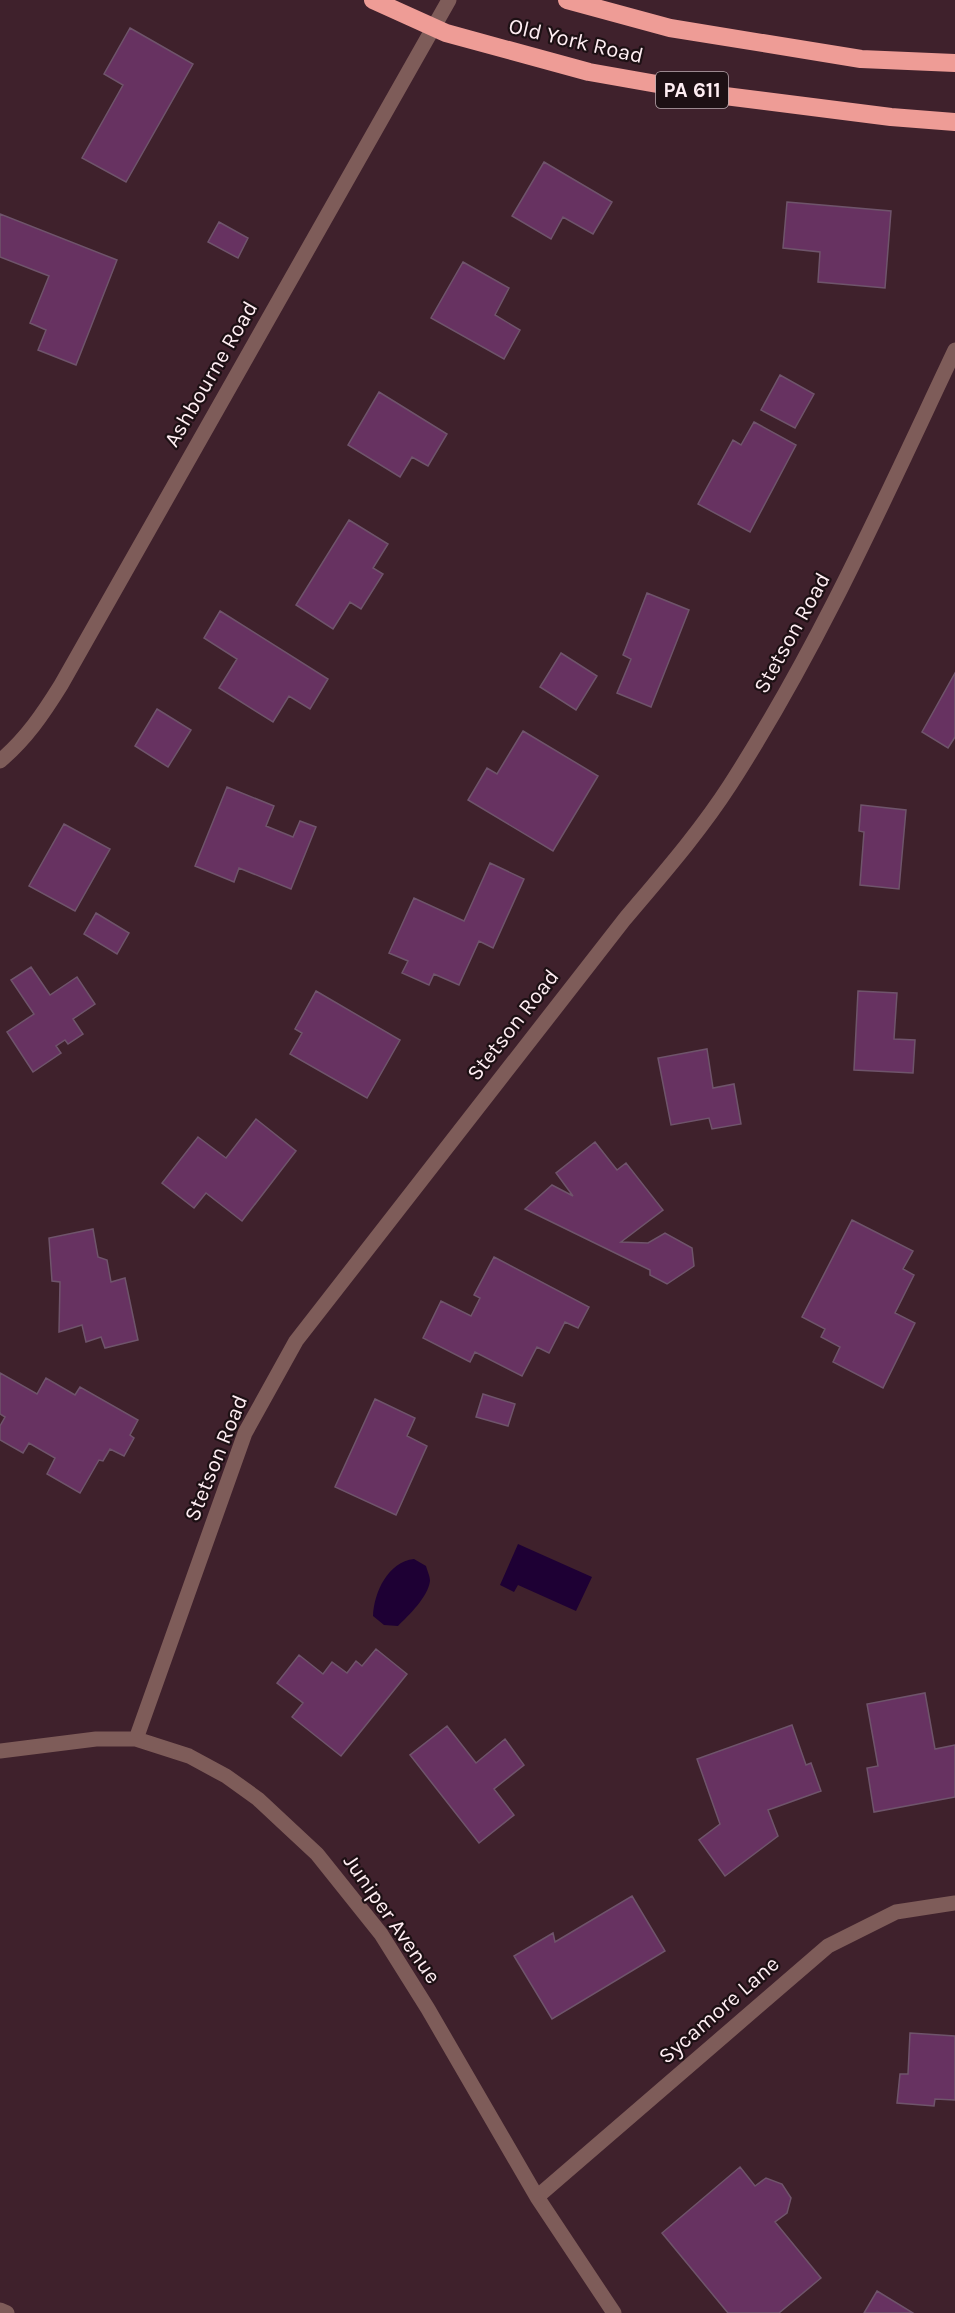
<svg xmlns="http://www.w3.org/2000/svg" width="955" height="2313" font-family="Karla,sans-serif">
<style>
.water{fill:#1e0034}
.building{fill:#673261;stroke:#6f546b;stroke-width:1.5}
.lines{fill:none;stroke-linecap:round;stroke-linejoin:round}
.street{stroke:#7e5c59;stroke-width:15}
.highway{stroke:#ee9c96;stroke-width:18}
.labels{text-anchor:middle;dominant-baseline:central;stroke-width:4.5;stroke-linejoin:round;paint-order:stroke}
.shield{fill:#1d1014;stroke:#bbabb0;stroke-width:1.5}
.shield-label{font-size:21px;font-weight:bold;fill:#ffeef3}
.street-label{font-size:22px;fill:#ffeef3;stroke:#1d1014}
</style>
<rect width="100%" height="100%" fill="#3f212c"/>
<path class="water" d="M518 1544 592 1577 576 1611 518 1585 514 1592 500 1585Z
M414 1559 426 1566C427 1570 430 1576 430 1581 428 1597 409 1615 398 1626L384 1625 373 1616C374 1592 388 1562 414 1559Z"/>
<path class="building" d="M130 28 193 64 126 182 82 158 123 85 104 74Z
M544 162 612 202 593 234 563 217 551 239 512 216Z
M787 202 891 211 885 288 818 282 820 252 783 248Z
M0 214 117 260 76 365 38 350 46 330 30 323 49 276 0 257Z
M219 222 248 238 238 258 208 242Z
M463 262 509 288 495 315 520 330 504 359 431 318Z
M780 375 814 394 795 428 761 410Z
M379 392 447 434 428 466 412 457 400 477 348 445Z
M754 422 796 445 750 532 698 504 733 440 741 445Z
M349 520 388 544 373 568 383 574 361 609 350 602 333 629 296 605Z
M647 593 689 610 651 707 617 693 631 659 623 655Z
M220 611 328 679 310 709 289 696 273 722 219 688 237 659 204 638Z
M561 653 597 676 576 710 540 687Z
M955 673V737L948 748 922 732Z
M157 709 191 730 168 767 135 746Z
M523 731 598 776 553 851 468 800 487 768 497 774Z
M227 787 274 806 266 826 293 837 300 821 316 827 291 889 239 868 234 882 195 866Z
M861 805 906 810 899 889 860 885 864 832 859 831Z
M64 824 110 849 75 911 29 886Z
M490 863 524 879 493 948 479 941 459 985 434 974 429 985 402 973 408 961 389 953 414 898 464 921Z
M96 913 129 933 117 954 84 934Z
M31 967 50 995 77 977 95 1004 73 1019 83 1034 68 1044 65 1040 56 1046 61 1053 33 1072 7 1032 34 1014 11 980Z
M316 991 400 1040 367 1098 290 1054 302 1033 295 1029Z
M858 991 897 993 894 1039 915 1040 913 1073 854 1070Z
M707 1049 713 1088 734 1084 741 1124 712 1129 709 1118 671 1125 658 1058Z
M256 1119 296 1151 242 1221 206 1193 194 1208 162 1183 198 1137 226 1158Z
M595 1142 617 1170 626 1163 663 1210 621 1242 648 1243 665 1233 692 1248 694 1266 667 1284 650 1275V1270L525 1209 552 1185 573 1196 556 1173Z
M852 1220 913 1251 903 1269 914 1275 895 1313 915 1323 883 1388 833 1362 840 1347 821 1337 825 1329 802 1317Z
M93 1229 98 1257 107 1260 111 1282 125 1278 138 1340 105 1348 101 1337 86 1342 82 1325 59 1332 60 1282 52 1281 49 1238Z
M494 1257 589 1307 578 1328 565 1322 549 1353 537 1347 522 1376 475 1352 470 1362 423 1338 441 1301 471 1316 480 1298 474 1295Z
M0 1373 37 1394 46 1378 75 1395 80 1387 138 1420 130 1435 134 1438 124 1456 110 1449 103 1461 99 1460 80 1493 47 1474 55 1458 29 1443 23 1453 0 1440V1426L5 1417 0 1414Z
M483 1394 515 1404 508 1426 476 1417Z
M375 1399 415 1418 407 1436 427 1446 396 1515 335 1487Z
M376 1649 407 1674 341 1756 292 1717 303 1703 277 1683 299 1655 323 1674 332 1662 347 1673 356 1661 362 1666Z
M925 1693 935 1749 955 1745V1797L874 1812 867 1768 878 1766 867 1704Z
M792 1725 806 1765 811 1763 821 1791 768 1810 778 1836 725 1876 699 1840 720 1824 697 1759Z
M447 1726 476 1763 505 1739 524 1765 494 1789 514 1815 479 1843 410 1755Z
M632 1896 665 1951 552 2019 514 1956 553 1933 555 1942Z
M910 2033 955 2036V2100L935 2099 934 2106 897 2103 900 2074H908Z
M740 2167 755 2186 766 2178 782 2184 791 2198 787 2213 775 2222 821 2278 779 2313H728L662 2233Z
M877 2291 913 2313H864Z"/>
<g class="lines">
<path class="street" d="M0 761C26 739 43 714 61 685L449 0
M136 1739 245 1433 296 1341 624 920C661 876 699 833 730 785 819 647 885 498 955 350
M0 1751 96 1739H136L189 1756 226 1776 258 1799 288 1827 317 1854 381 1934 428 2009 537 2197 614 2313
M537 2197 828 1946 896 1912 955 1903
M0 2310 7 2313"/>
<path class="highway" d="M373 0 446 33 589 72 725 96 891 117 955 122
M567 0 670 28 861 59 955 63"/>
</g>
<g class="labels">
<rect class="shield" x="656" y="72" width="72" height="36" rx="4.5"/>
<g class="shield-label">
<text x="692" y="90">PA 611</text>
</g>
<g class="street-label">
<text transform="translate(576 41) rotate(13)">Old York Road</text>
<text transform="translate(211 374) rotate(-60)">Ashbourne Road</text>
<text transform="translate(792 633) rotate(-61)">Stetson Road</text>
<text transform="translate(513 1025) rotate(-52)">Stetson Road</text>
<text transform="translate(216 1458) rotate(-68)">Stetson Road</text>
<text transform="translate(392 1919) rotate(55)">Juniper Avenue</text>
<text transform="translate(719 2010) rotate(-41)">Sycamore Lane</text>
</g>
</g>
</svg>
